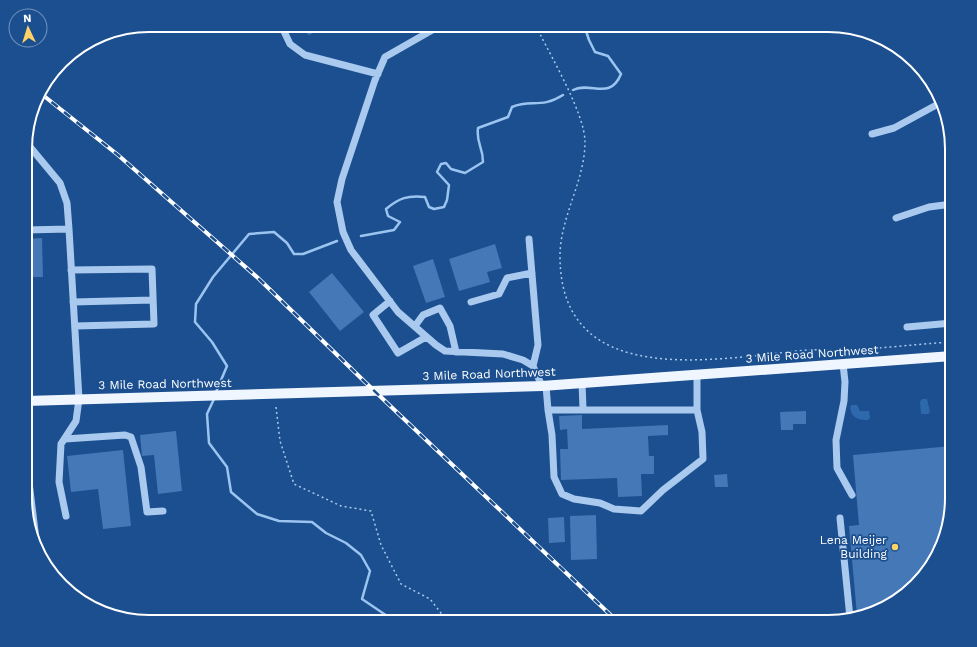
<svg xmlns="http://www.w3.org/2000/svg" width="977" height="647" font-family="'Work Sans',sans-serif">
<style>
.green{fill:#2e69ad}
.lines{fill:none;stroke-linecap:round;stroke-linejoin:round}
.stream{stroke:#9cc4f0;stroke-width:2.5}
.building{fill:#4478b7}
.path{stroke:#a9c9ee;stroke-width:1.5;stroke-dasharray:2 3;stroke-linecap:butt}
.minor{stroke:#a9c9ee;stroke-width:7}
.major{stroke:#f0f6ff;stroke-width:10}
.rail-casing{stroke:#fff;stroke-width:4}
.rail{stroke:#1b4f8f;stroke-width:2.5;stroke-dasharray:8;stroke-linecap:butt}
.poi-dot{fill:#ffd166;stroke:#1b4f8f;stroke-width:1.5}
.labels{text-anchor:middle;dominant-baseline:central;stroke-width:3.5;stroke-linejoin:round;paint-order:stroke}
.street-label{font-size:12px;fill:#fff;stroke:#1b4f8f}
.poi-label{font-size:12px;fill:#fff;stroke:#1b4f8f;text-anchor:end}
.rim{fill:none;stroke:#fff;stroke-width:2}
</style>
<rect width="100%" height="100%" fill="#1b4f8f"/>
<path class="green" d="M922 399H927L930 412 928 414H921L920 402Z
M851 405H857L860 411H869L870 418 868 420C859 421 848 416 851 405Z"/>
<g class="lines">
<path class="stream" d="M614 25 621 30 628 25
M573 90C591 81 610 101 621 74L608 56 595 52 589 40 584 25
M361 236 394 230 400 222 388 216 386 209C399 198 408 195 425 197L429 207 434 209 444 207 447 200 449 185 437 172 441 164 446 163 451 169 465 173 483 162C483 146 476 144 478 128L508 117 512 107C531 99 541 109 563 95
M216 392 227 366 212 342 195 322 196 304 213 277 249 234 274 232 287 243 294 254H303L337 241
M214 399 207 414 209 443 227 467 231 492 257 514 279 521 312 522 326 533 346 543 361 555 370 571 362 599 396 622"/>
</g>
<path class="building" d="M304 25H334L308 35Z
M42 238 43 277H26V239Z
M495 244 502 268 487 272 490 282 459 291 449 259Z
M433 259 445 297 426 303 413 266Z
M332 273 364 312 340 331 309 292Z
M26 328H27L28 359H26Z
M806 411V424H793V430H781L780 412Z
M582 415V429L668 425V435L648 436 649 456H654V474H641L642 496 618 497 617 478 561 480 560 449H568L567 429 560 430 559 416Z
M176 431 182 491 158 494 154 455 142 456 140 435Z
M952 446V506L931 567 890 606 857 615 849 526 859 525 853 455Z
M123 450 131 526 103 529 98 489 71 492 67 456Z
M727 474 728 487H715L714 475Z
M596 515 597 559 571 560 570 516Z
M564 517 565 542 549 543 548 518Z"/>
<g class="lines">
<path class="path" d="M540 25V34C553 60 585 115 585 142 585 181 560 217 560 256 560 393 719 358 807 350 822 349 837 351 852 350 885 348 918 344 952 342
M276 407 280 441 294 484 341 506 371 511 381 545 401 584 430 599 448 622"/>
<path class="minor" d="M281 25 290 44 305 55 378 74
M441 25 385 57 375 80 342 179 337 202 343 232 351 250 398 312 436 345 445 351 503 354 523 360 533 366 542 386
M872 134 894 128 940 103
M26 142 60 183 67 203 69 229
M896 218 929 207 952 204
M26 230 69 229 79 399 76 421 61 444 59 482 66 516
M529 239 538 345 533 366
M71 270 152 269 154 324 75 326
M390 301 373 315 398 353 426 337
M73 302 153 300
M471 302 499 294 507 278 532 273
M415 326 423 315 440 308 450 326 456 352
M907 327 952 323
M843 364 845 382 844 401 836 440 837 468 852 495
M582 383 583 409
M546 386 548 410H697V376
M548 410 552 435 554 477 562 494 574 499 600 503 614 509 641 511 663 490 703 459 702 432 697 410
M65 439 125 435 131 437 141 467 147 512 163 511
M26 458 37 547
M840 518 850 618"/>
<path class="major" d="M26 401 542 386 952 356"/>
<defs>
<path id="rail" d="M39 92 118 155 258 278 365 382 618 622"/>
</defs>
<use href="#rail" class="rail-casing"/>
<use href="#rail" class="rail"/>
</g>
<circle class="poi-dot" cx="895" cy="547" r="4"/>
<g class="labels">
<g class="street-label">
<text transform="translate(812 354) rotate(-4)">3 Mile Road Northwest</text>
<text transform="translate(489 374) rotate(-2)">3 Mile Road Northwest</text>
<text transform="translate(165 384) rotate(-1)">3 Mile Road Northwest</text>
</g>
<g class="poi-label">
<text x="887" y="540">Lena Meijer<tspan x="887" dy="14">Building</tspan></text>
</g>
</g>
<path d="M0 0H977V647H0ZM149 32H828A117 117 0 0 1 945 149V498A117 117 0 0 1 828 615H149A117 117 0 0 1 32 498V149A117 117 0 0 1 149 32Z" fill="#1b4f8f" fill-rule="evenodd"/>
<path class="rim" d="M149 32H828A117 117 0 0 1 945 149V498A117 117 0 0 1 828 615H149A117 117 0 0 1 32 498V149A117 117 0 0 1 149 32Z"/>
<g transform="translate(28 28) rotate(356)"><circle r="19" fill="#1b4f8f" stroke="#7695bc"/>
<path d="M0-3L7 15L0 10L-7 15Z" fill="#ffd166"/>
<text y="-6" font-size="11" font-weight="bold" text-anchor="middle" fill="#ffffff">N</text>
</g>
</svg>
